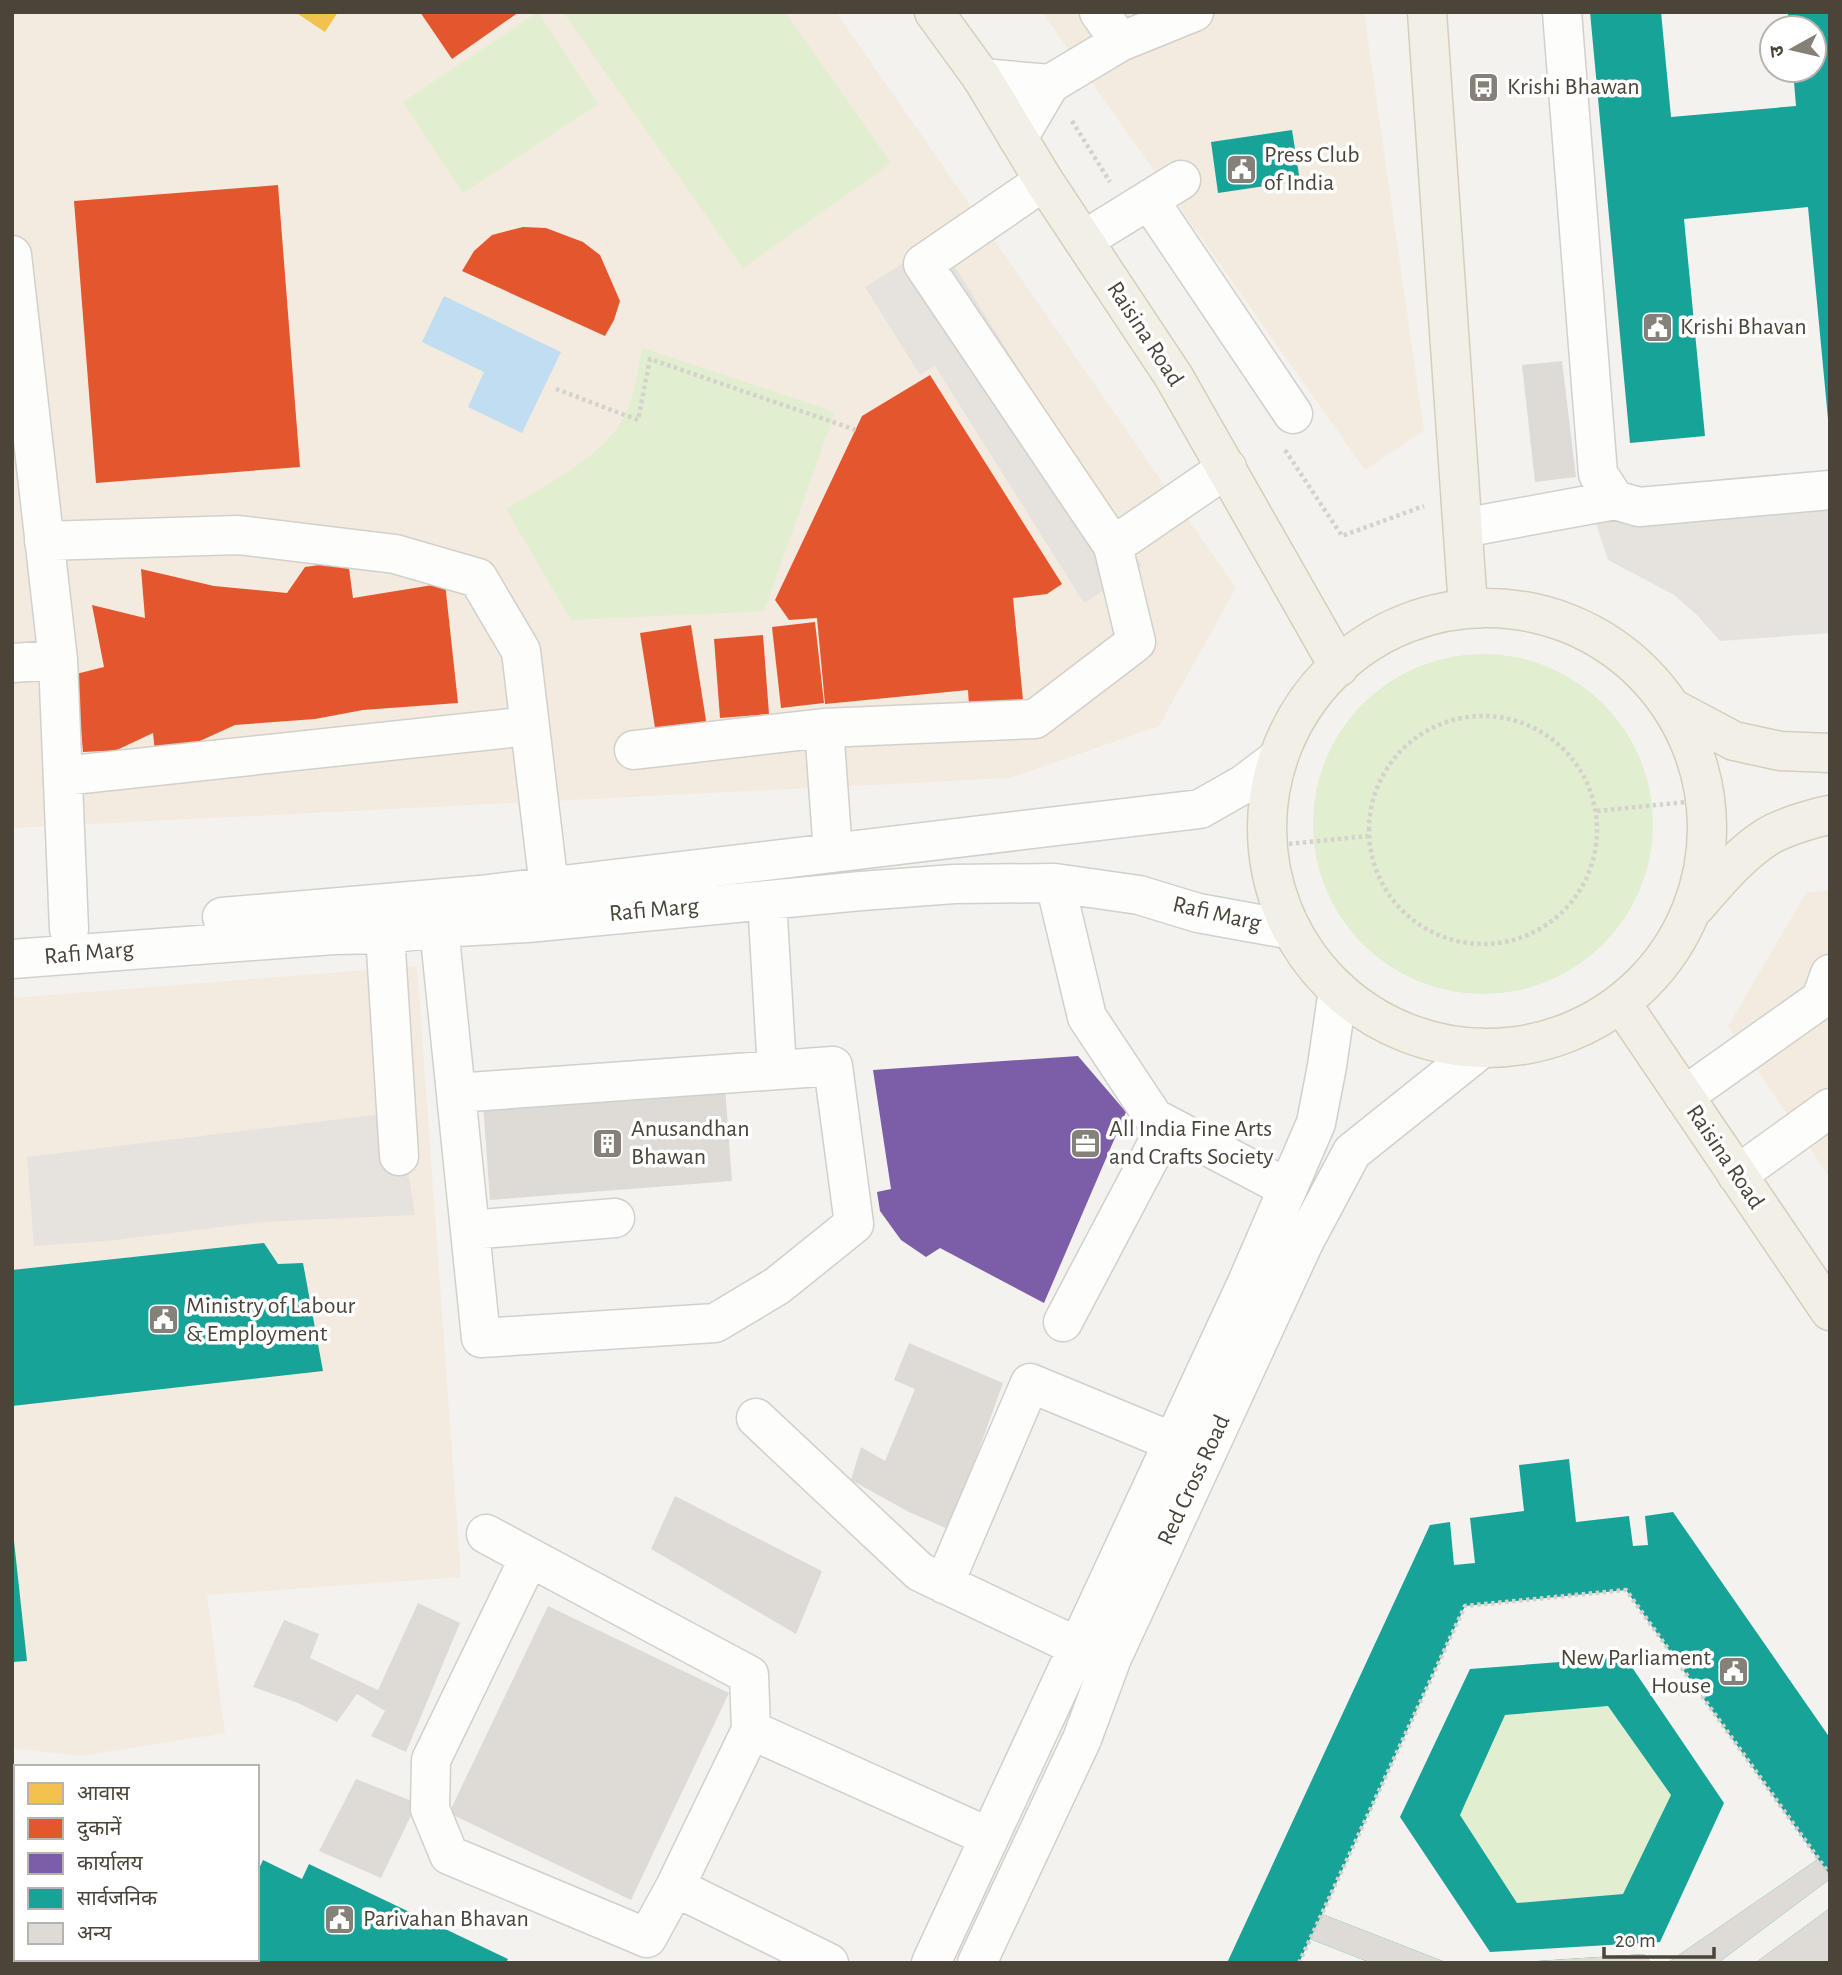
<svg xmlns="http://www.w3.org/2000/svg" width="1842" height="1975" font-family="'Alegreya Sans','Noto Sans Devanagari',sans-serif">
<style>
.commercial{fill:#f3ebdf}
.green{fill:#e1eecf}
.parking{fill:#e6e3df}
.water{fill:#c0ddf1}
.homes{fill:#f2c14e}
.shops{fill:#e4572e}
.offices{fill:#7b5ea7}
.public{fill:#17a398;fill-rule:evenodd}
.building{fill:#dedbd6}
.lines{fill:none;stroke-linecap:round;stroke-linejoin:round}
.minor-casing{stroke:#d2d0cb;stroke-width:41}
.major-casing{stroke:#d6cebb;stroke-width:41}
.path{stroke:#d3d2cc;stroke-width:4.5;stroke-dasharray:3.5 3.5;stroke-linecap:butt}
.minor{stroke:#fdfdfc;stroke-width:38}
.major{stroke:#f2efe6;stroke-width:38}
.labels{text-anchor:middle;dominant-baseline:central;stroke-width:7;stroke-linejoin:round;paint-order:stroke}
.poi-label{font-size:24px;fill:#4b4439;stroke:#fff;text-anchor:start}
.street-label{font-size:24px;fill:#4b4439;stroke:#fff}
</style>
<rect width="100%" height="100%" fill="#f4f2ee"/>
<path class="commercial" d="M12 12H836L1236 588 1159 726 1010 778 12 828Z
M1042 12H1364L1424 431 1365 470Z
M1830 890V1178L1728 1026 1806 893Z
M417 966 461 1577 207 1595 225 1733 81 1756 12 1748V998Z"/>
<path class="green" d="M538 12 598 104 463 193 403 102Z
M563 12H785L891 163 743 268Z
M642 348 835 412 764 611 571 620 506 509C545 486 609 454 627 411 635 391 638 369 642 348Z
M1313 824a170 170 0 1 1 340 0a170 170 0 1 1-340 0Z
M1608 1706 1671 1795 1623 1894 1517 1903 1460 1815 1505 1715Z"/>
<path class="parking" d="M939 241 1142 566 1084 603 935 366 920 375 865 287Z
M1830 500V633L1720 641 1698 616 1674 595 1608 560 1594 518Z
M399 1112 415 1215 262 1222 107 1241 34 1246 27 1157Z"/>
<path class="water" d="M444 296 561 352 522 433 468 407 484 372 422 342Z"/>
<path class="homes" d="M295 12H338L325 32Z"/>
<path class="shops" d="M420 12H519L452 59Z
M278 185 300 467 96 483 74 201Z
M523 227 546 228 583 242 600 255 620 301 614 320 605 336 462 271 474 251 492 235Z
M930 375 1062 584 1047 594 1013 598 1023 700 969 705 968 690 825 704 817 618 789 620 775 600 862 416Z
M348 561 353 598 445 583 458 703 363 710 315 719 235 725 156 761 153 733 102 757 103 751 83 752 76 674 104 667 92 605 145 618 141 569 214 586 287 593 305 567Z
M815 622 824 703 781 708 772 627Z
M691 625 707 727 656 734 640 633Z
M763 635 769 714 720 718 714 639Z"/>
<path class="offices" d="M1078 1056 1126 1112 1044 1303 940 1248 926 1257 901 1240 880 1211 877 1192 891 1189 873 1070Z"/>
<path class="public" d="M1590 12H1661L1671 117 1796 106 1793 70H1814V28H1789L1788 12H1830V419H1828L1808 207 1684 219 1705 436 1630 443Z
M1292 130 1300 181 1218 193 1211 142Z
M264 1243 278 1264 303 1263 323 1371 12 1406V1270Z
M1569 1459 1576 1522 1629 1516 1633 1546 1648 1545 1645 1516 1673 1512 1830 1738V1879L1718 1963H1667L1818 1859 1626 1590 1465 1606 1322 1914 1448 1963H1371L1310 1939 1299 1963H1227L1430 1525 1450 1522 1454 1565 1475 1563 1470 1518 1524 1511 1519 1465Z
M12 1541H14L27 1661 12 1662Z
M1625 1657 1724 1803 1660 1942 1490 1952 1400 1817 1470 1669ZM1608 1706 1671 1795 1623 1894 1517 1903 1460 1815 1505 1715Z
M263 1860 302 1879 309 1864 508 1959 506 1963H215L217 1959H257V1873Z
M12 1880 16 1881V1959H41L40 1963H12Z
M1830 1908V1963H1755Z
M1644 1954 1651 1963H1537V1961Z"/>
<path class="building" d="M1562 361 1576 477 1535 482 1522 365Z
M725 1086 732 1181 490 1200 483 1104Z
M909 1343 1003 1383 950 1530 909 1512 851 1480 861 1447 885 1461 915 1389 894 1380Z
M675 1496 822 1571 796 1634 651 1549Z
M418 1603 460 1623 406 1752 371 1736 385 1711 357 1694 337 1722 298 1703 253 1687 284 1620 319 1634 310 1658 378 1690Z
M548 1606 729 1693 631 1900 449 1813Z
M356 1779 417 1803 381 1878 319 1851Z
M1818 1859 1830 1875V1879L1718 1963H1667Z
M1830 1908V1963H1755Z
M1322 1914 1448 1963H1371L1310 1939Z
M1644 1954 1651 1963H1537V1961Z"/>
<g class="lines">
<defs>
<path id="minor" d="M1099 12 1120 42
M1562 12 1598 474 1615 500 1639 507 1830 490
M982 78 1050 84 1120 42 1194 12
M1018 138 1050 84
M1044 181 923 264 1113 546 1227 468
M1149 200 1293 414
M1084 240 1181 180
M12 255 58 660 69 929
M1463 528 1615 500
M44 541 238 535 395 554 478 578 521 651 549 887
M12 663 58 660
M824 728 833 853
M634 750 824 728 1035 719 1136 642 1113 546
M63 776 529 726
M1055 883 1087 1017 1154 1118 1287 1188
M767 900 777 1070
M222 917 480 895 1200 809 1244 784 1277 759
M439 928 481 1338 715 1323 777 1286 854 1224 833 1066 456 1093
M385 934 399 1156
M12 959 334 935 385 934 439 928 527 923 861 891 954 884 1055 883 1139 895 1198 913 1292 930
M1684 1096 1821 999 1830 974
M1737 1175 1830 1108
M470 1230 615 1218
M1063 1322 1167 1125
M756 1418 920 1572 1078 1647
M486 1534 749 1675 751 1730 675 1887 647 1938 449 1855 430 1809 431 1760 529 1558
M944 1584 1030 1383 1173 1442
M751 1730 989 1837
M12 1859 16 1861
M675 1887 829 1963
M54 1963 56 1959
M931 1963 1246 1285 1316 1123 1327 1066 1338 990
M977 1963 1082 1739 1112 1658 1304 1242 1352 1152 1482 1048"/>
<path id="major" d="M934 12 982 78 1044 181 1174 377 1339 667
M1427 12 1468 607
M1267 828a220 220 0 1 1 440 0a220 220 0 1 1-440 0Z
M1672 708 1734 741 1780 751 1830 753
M1696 906C1716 883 1741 853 1767 837 1781 828 1813 818 1830 815
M1621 1003 1830 1311"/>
</defs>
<use href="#minor" class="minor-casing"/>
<use href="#major" class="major-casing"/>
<path class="path" d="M1072 121 1110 182
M556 389 638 420 650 359 856 430
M1285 450 1342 536 1424 506
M1369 830a114 114 0 1 1 228 0a114 114 0 1 1-228 0Z
M1597 811 1706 800
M1268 846 1368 836
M1299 1963 1465 1606 1626 1590 1830 1875"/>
<use href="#minor" class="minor"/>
<use href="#major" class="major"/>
</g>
<defs>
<symbol id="bus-square" viewBox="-11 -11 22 22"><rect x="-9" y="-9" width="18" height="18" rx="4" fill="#868178" stroke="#fff"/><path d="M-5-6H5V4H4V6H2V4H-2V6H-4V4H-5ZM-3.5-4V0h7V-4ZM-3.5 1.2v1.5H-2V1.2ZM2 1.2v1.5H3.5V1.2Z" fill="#fff"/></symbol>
<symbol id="civic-square" viewBox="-11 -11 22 22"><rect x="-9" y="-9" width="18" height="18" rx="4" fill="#868178" stroke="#fff"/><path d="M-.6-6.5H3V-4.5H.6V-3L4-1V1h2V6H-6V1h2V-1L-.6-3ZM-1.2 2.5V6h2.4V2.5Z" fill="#fff"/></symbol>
<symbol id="building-square" viewBox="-11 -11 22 22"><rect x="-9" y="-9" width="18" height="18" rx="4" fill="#868178" stroke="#fff"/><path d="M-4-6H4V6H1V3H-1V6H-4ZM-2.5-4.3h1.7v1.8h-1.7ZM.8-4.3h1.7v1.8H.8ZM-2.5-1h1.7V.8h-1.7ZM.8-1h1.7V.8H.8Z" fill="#fff"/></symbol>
<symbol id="office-square" viewBox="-11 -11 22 22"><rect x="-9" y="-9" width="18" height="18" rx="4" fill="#868178" stroke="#fff"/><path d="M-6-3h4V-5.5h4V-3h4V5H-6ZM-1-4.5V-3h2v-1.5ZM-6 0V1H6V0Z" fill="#fff"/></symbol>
</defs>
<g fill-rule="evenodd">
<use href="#bus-square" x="1466" y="70" width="35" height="35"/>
<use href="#civic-square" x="1224" y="152" width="35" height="35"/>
<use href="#civic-square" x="1640" y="310" width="35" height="35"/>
<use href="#building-square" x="590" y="1126" width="35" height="35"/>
<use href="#office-square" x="1068" y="1126" width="35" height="35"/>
<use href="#civic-square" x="146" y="1302" width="35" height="35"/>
<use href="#civic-square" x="1716" y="1654" width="35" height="35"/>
<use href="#civic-square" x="322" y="1902" width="35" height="35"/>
</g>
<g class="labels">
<g class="poi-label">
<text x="1507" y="87">Krishi Bhawan</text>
<text x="1264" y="155">Press Club<tspan x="1264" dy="28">of India</tspan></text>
<text x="1680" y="327">Krishi Bhavan</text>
<text x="631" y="1129">Anusandhan<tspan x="631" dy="28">Bhawan</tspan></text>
<text x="1109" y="1129">All India Fine Arts<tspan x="1109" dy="28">and Crafts Society</tspan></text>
<text x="186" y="1306">Ministry of Labour<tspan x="186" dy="28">&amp; Employment</tspan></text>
<text x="1711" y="1658" text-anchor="end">New Parliament<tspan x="1711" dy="28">House</tspan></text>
<text x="363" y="1919">Parivahan Bhavan</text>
</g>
<g class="street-label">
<text transform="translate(1145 334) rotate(57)">Raisina Road</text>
<text transform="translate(654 910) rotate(-5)">Rafi Marg</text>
<text transform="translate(1217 914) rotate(13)">Rafi Marg</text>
<text transform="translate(89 953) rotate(-5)">Rafi Marg</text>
<text transform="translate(1725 1157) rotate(56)">Raisina Road</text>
<text transform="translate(1194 1480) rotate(-65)">Red Cross Road</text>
</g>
</g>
<rect width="1842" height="1975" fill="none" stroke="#4b4439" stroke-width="28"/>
<rect x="14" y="1765" width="245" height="196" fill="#ffffff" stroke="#b7b4b0" stroke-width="2"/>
<rect x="28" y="1783" width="35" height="21" fill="#f2c14e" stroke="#b7b4b0" stroke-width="2"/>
<text x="77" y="1800" font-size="21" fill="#4b4439">आवास</text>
<rect x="28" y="1818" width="35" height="21" fill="#e4572e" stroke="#b7b4b0" stroke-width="2"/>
<text x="77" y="1835" font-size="21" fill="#4b4439">दुकानें</text>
<rect x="28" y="1853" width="35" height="21" fill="#7b5ea7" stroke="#b7b4b0" stroke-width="2"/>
<text x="77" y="1870" font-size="21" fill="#4b4439">कार्यालय</text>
<rect x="28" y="1888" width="35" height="21" fill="#17a398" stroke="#b7b4b0" stroke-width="2"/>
<text x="77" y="1905" font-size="21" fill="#4b4439">सार्वजनिक</text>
<rect x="28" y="1923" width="35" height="21" fill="#dedbd6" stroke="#b7b4b0" stroke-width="2"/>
<text x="77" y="1940" font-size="21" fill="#4b4439">अन्य</text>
<g transform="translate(1793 49) rotate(262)"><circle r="33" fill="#ffffff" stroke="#b7b4b0" stroke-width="2"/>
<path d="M0-5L12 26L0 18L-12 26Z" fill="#868178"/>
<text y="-10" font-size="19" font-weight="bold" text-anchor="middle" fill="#4b4439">उ</text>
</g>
<path d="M1604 1947v10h110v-10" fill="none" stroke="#4b4439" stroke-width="3.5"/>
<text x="1615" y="1947" font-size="21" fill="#4b4439" stroke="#ffffff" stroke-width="5" paint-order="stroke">20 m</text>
</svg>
